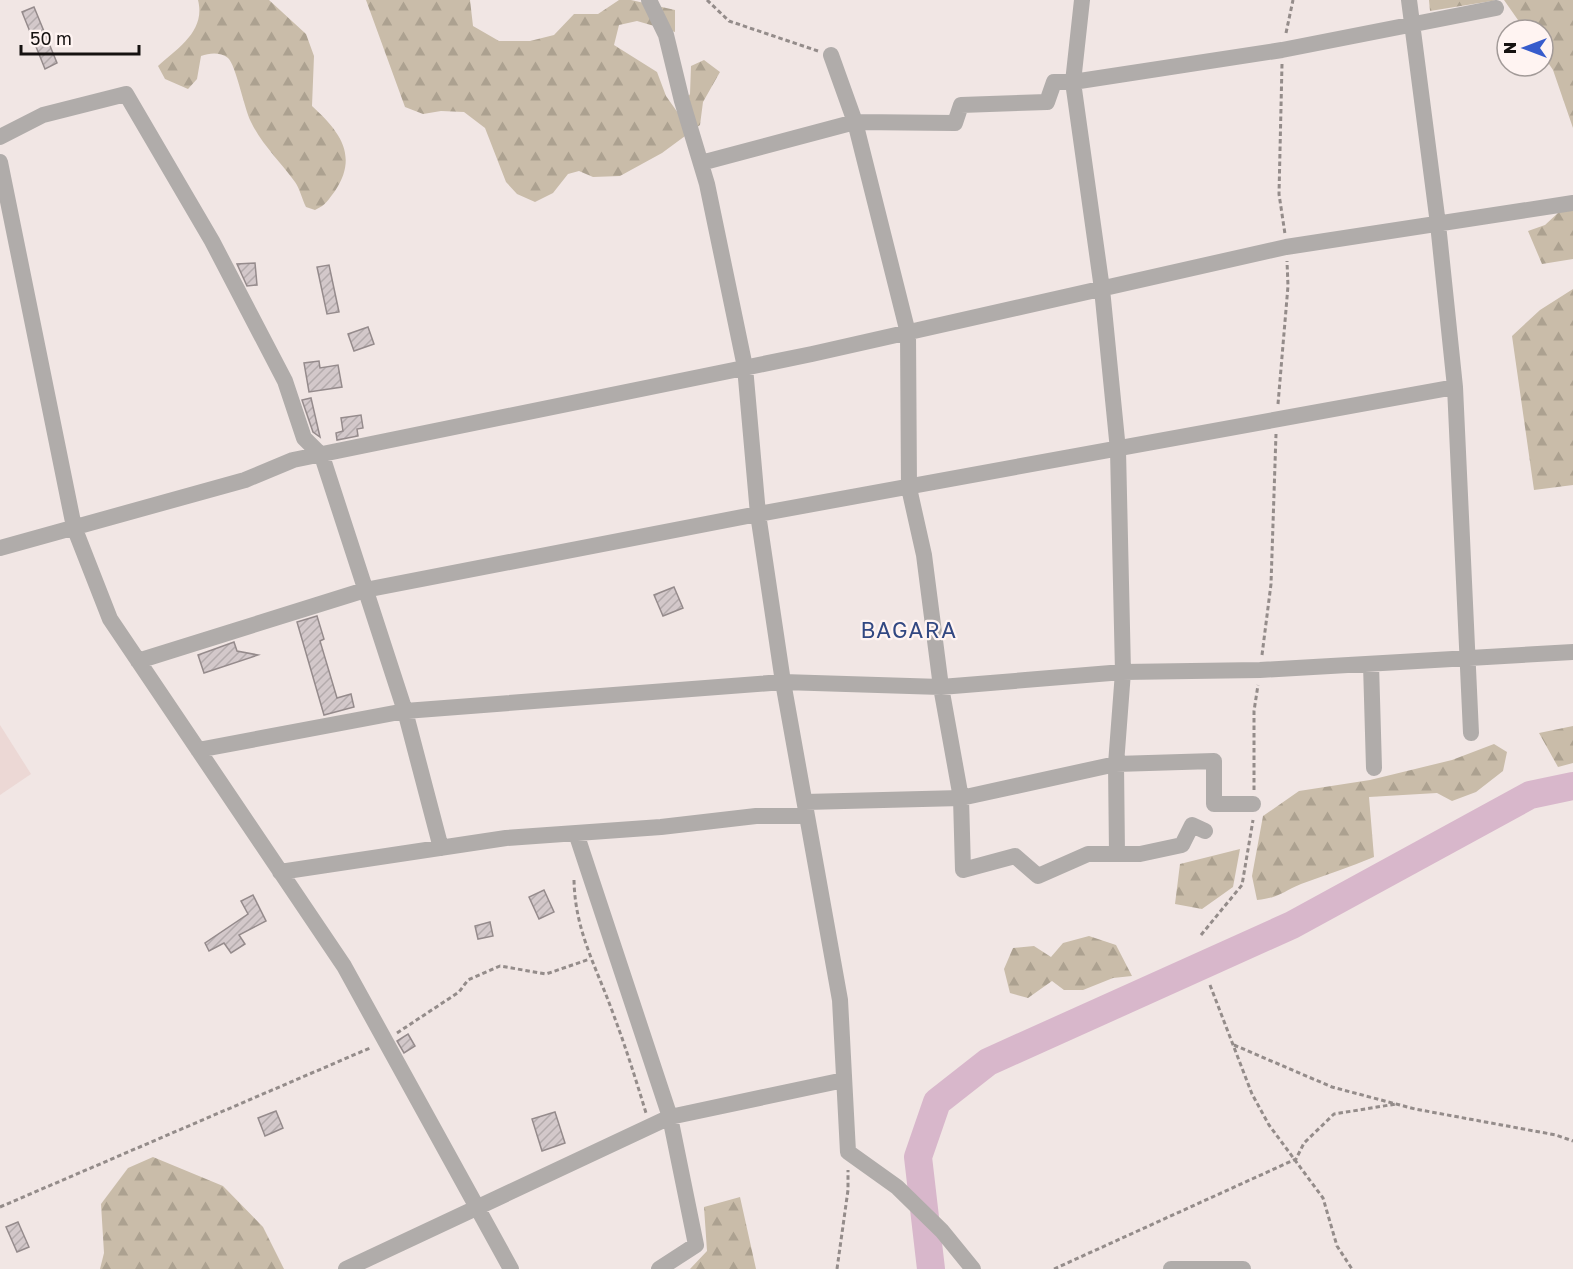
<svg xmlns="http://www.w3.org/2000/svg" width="1573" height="1269" font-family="'Golos Text',sans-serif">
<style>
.built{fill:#ecd8d5}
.forest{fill:url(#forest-firs)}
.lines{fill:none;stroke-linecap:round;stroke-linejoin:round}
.river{stroke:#d8b7cb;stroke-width:28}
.building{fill:url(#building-hatch);stroke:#958b8c;stroke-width:1.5}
.path{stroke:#948c8a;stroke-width:3;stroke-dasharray:4.5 3;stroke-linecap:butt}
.minor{stroke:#b0acaa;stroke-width:16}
.labels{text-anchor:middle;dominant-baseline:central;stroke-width:4.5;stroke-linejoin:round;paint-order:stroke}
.quarter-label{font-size:22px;letter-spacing:1.5px;fill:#324882;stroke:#fff4f2}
</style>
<defs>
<pattern id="forest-firs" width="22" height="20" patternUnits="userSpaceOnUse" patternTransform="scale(1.5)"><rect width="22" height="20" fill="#c9bca9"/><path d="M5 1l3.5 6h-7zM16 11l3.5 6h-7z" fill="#aca190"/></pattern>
<pattern id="building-hatch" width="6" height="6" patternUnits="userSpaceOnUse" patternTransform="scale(1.5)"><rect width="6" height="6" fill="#d3c8ca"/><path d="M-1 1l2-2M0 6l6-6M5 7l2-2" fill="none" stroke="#b4abac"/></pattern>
</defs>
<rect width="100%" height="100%" fill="#f1e6e4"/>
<path class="built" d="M0 725 31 774 0 795Z"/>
<path class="forest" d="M198 0H269L306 34 314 56 312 106C339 131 359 155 335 191 328 200 326 205 315 210L306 207C302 199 300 189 295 182 280 161 262 145 251 122 244 108 236 65 228 58 220 52 210 53 201 56L197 79 188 89 165 79 158 66C178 48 206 31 198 0Z
M366 0H470L473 26 499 41H530L554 35 574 14H598L619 0H631L675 10V32L637 21 619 25 614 45 657 72 666 96 678 113 690 94 691 66 704 60 720 72 703 102 700 125 662 153 620 176 593 177 579 171 568 174 553 193 535 202 517 194 506 182 485 128 464 112 441 111 423 114 405 107Z
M1429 0H1498L1430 11Z
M1504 0H1573V128L1553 70 1543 55V30H1525Z
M1573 199V259L1542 264 1528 231 1545 225Z
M1573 289V485L1534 490 1512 336 1540 310Z
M1573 726V763L1558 767 1539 733Z
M1494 744 1507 752 1503 771 1476 792 1452 801 1437 793 1369 797 1374 857C1350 867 1325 875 1301 884 1282 892 1279 898 1257 900L1252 876 1263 816 1299 791 1370 780 1452 760Z
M1240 849 1233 887 1202 909 1175 904 1180 864Z
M1089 936 1116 945 1132 976 1113 978 1083 990H1064L1052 981 1028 998 1010 993 1004 969 1013 948 1034 946 1051 957 1063 943Z
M153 1157 223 1186 263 1227 284 1269H100L104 1253 101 1204 128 1168Z
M740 1197 756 1269H690L707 1251 704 1207Z"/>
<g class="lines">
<path class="river" d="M931 1269 918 1157 937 1102 988 1062 1292 925 1530 795 1573 786"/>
</g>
<path class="building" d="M34 7 57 63 45 69 22 12Z
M255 263 257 285 247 286 237 264Z
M329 265 339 312 327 314 317 267Z
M368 327 374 344 354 351 348 334Z
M319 361 320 368 338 365 342 387 309 392 304 363Z
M311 398 320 437 313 432 302 400Z
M361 415 363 428 357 429 358 436 337 440 336 433 343 431 341 418Z
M674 587 683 608 663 616 654 595Z
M317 616 324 639 320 641 337 698 351 694 354 707 324 715 297 622Z
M234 642 237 651 258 655 204 673 198 655Z
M544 890 554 912 539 919 529 897Z
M253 895 266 921 239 935 245 944 231 953 224 943 209 951 205 943 248 914 241 901Z
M490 922 493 936 478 939 475 926Z
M408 1034 415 1046 404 1053 397 1041Z
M276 1111 283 1128 265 1136 258 1118Z
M555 1112 565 1143 542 1151 532 1119Z
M18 1222 29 1247 17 1252 6 1227Z"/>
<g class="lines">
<path class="path" d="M707 0 729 21 818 51
M1286 33 1293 0
M1282 64 1279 194 1285 234
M1278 404 1288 286 1287 261
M1262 655 1271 584 1276 434
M1254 790V711L1258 685
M574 880C575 932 597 968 614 1016 626 1048 636 1080 646 1113
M1201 935 1242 885 1253 820
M1210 985 1252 1094 1269 1125 1323 1198 1337 1246 1352 1269
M397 1033 459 992 468 980 500 966 546 974 590 959
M1234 1045 1332 1087 1415 1109 1556 1135 1573 1141
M0 1207 370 1048
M837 1269 848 1190V1170
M1054 1269 1296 1159 1304 1143 1334 1114 1396 1104"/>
<path class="minor" d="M649 0 666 35 682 101 707 184 745 367 758 514 783 682 840 1000 848 1152 897 1187 942 1231 973 1269
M1082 0 1073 82 1102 289 1118 450 1123 672 1116 764 1117 854
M1409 0 1438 224 1455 387 1471 733
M831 55 855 122 908 333 909 488 924 555 941 687 961 798 963 870 1015 856 1038 876 1088 854H1140L1182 845 1192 825 1205 831
M0 137 43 115 126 94 212 241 285 381 304 438 322 456 405 711 441 848
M0 162 74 527 110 619 344 966 511 1269
M701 163 855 122 955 123 961 105 1047 102 1054 82H1073L1282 50 1496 8
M0 548 245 480 293 460 812 354 1286 247 1573 203
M138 661 365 590 758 514 1455 387
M1371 664 1374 768
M198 750 405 711 783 682 941 687 1123 672 1260 670 1573 652
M805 802 961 798 1116 764 1214 761V804H1253
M576 833 670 1117 696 1245 659 1269
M280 872 506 838 661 827 756 816H807
M346 1269 670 1117 844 1080
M1171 1269H1243"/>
</g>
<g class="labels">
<g class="quarter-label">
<text x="909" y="629">BAGARA</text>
</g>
</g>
<g transform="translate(1525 48) rotate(270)"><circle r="28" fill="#fff4f2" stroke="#a29a98" stroke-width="1.5"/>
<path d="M0-4.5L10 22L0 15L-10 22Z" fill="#375ccc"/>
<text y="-9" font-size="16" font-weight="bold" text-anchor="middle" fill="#161211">N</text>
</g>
<path d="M21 45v9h118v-9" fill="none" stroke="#161211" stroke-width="3"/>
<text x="30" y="45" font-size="18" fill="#161211" stroke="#fff4f2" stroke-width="4.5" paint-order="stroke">50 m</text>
</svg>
